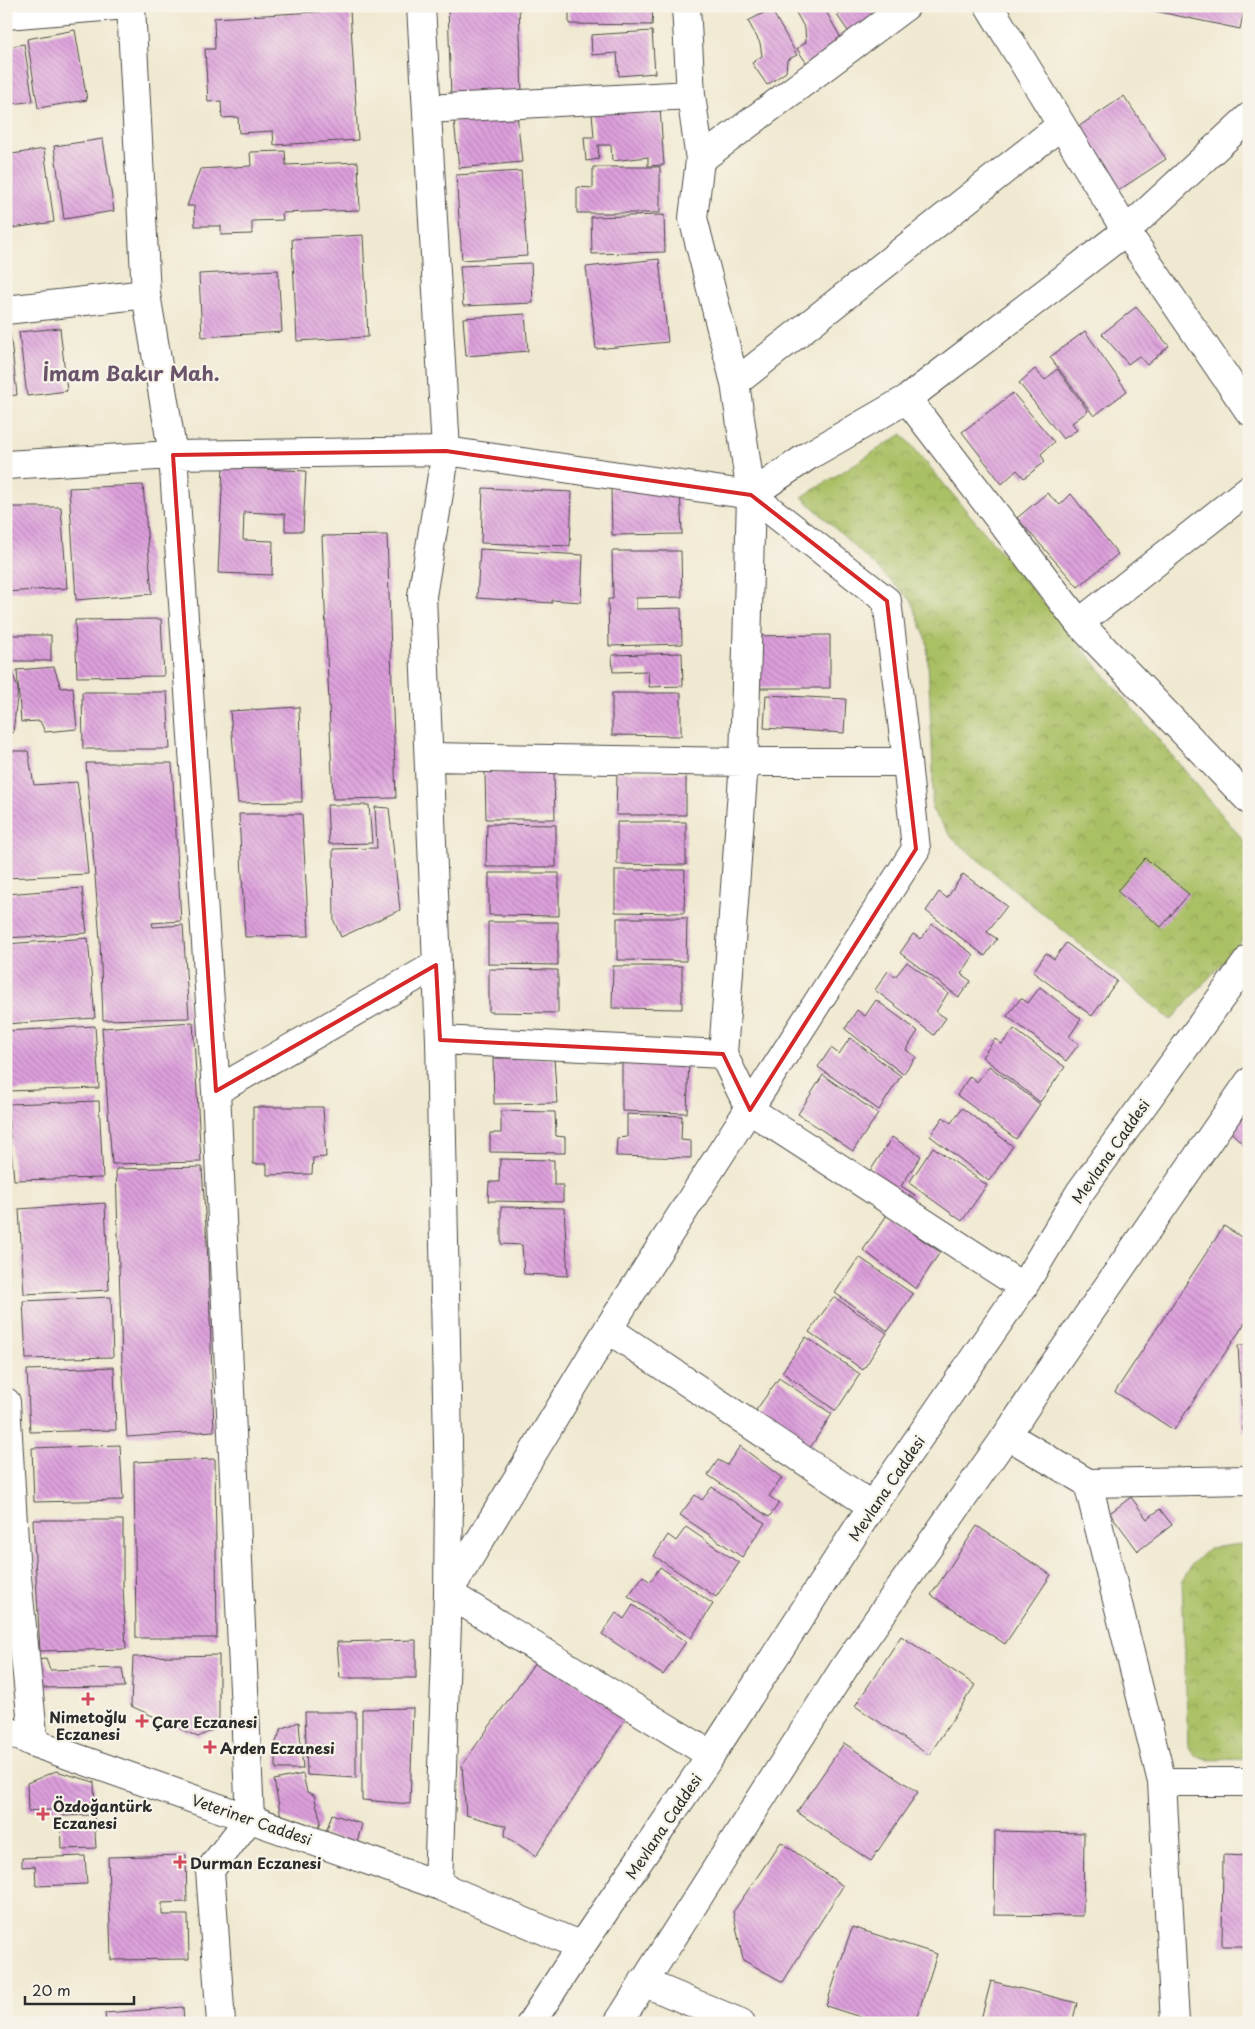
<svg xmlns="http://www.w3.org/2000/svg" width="1255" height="2029" font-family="'Playpen Sans',sans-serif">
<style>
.park{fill:url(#park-crowns);stroke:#6a7648}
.building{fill:url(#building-back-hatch)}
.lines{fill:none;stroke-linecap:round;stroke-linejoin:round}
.street-casing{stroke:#494844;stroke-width:30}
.secondary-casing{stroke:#494844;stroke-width:30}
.street{stroke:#fff;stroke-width:28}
.secondary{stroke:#fff;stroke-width:28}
.marked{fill:none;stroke:#d62828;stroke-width:4;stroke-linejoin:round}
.poi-dot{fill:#d1495b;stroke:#f7f3e8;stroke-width:2}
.labels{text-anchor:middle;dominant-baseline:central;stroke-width:4.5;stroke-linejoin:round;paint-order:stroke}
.street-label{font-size:15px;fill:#2b2b2b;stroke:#f7f3e8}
.poi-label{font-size:15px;font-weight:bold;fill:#2b2b2b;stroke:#f7f3e8;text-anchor:start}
.district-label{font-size:20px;font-weight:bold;fill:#695469;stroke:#f7f3e8}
</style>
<defs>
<pattern id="park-crowns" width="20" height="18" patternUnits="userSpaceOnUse" patternTransform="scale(1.25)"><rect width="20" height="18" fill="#aac065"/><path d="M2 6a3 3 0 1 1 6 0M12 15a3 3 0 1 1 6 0" fill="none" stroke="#8b9c53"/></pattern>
<pattern id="building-back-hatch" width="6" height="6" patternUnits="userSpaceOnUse" patternTransform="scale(1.25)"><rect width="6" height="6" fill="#dd9fdc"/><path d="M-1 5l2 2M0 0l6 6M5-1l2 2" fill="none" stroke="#b382b3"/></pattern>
</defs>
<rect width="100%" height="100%" fill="#f7f3e8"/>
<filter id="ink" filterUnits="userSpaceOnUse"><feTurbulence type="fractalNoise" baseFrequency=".02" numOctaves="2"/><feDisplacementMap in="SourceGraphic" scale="10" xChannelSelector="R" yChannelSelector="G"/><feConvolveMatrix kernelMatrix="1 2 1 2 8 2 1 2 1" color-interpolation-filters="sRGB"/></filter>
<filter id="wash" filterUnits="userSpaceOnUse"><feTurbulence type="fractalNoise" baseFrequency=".0096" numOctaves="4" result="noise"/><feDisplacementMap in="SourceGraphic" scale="20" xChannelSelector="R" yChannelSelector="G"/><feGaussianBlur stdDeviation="1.12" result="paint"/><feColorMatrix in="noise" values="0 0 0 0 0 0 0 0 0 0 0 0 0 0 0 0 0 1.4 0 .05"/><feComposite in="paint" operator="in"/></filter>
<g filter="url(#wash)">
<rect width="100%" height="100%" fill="#f0e9d1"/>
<path class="park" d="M902 434 1249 847V933L1171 1020 953 839 932 810 933 769 927 642 911 600 802 497Z
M1249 1543V1759L1206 1760 1196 1756 1188 1747 1182 1581 1192 1564 1209 1548Z"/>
<g id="blocks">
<path class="building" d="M448 6H519L522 95 451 97Z
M569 6H653L652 25 569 24Z
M795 6H823L842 40 812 71 797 49 806 42 805 29 793 7Z
M847 6H883L872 13V24L852 37 837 15 847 8Z
M1142 6H1245L1240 29 1141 8Z
M771 9 797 55 787 60 786 72 767 85 752 63 762 56 760 43 748 21Z
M350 10 358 140 274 145 273 131 239 133 238 117 222 118 221 101 208 102 205 49H215L214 18Z
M75 30 87 100 38 108 27 39Z
M652 31 655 73 619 76 617 53 592 55 591 35Z
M24 44 33 101 6 105V47Z
M1124 96 1166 159 1110 196 1069 133Z
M660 108 664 165 648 166V157L612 161 611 145H598L599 159 586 161 584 137H594L592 113Z
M517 114 522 162 459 168 454 120Z
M103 139 114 211 64 219 54 146Z
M44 149 54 222 6 229V155Z
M285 151 286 165 358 162 360 210 282 213 283 220 252 221V234L221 235V226H195L194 206H187L200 169 251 166 250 152Z
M593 167H660V213H577V187L593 188Z
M521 171 527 256 462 260 456 175Z
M664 215 665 252 592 254 591 217Z
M363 235 368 337 297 341 292 239Z
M659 259 668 342 596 349 586 267Z
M531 263 533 303 463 306 460 266Z
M278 270 282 332 202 337 199 274Z
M1136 307 1169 346 1147 365 1139 356 1128 364 1102 334Z
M525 314 528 351 466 356 463 318Z
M60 328 67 391 27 396 19 332Z
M10 331 17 395 6 396V332Z
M1085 331 1127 391 1094 416 1050 357Z
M1035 369 1045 380 1057 369 1088 411 1072 423 1077 430 1063 439 1019 383Z
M1013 393 1054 442 1041 454 1045 462 1024 478 1017 470 1002 484 962 432Z
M223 467 306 471 303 531H285V514L244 512 243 540 273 541 272 575 218 573Z
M143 485 152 594 76 600 69 488Z
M680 487 682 534 612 535 611 488Z
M483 488 572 492 570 546 481 543Z
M1047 493 1060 505 1071 494 1118 554 1078 587 1017 518Z
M6 507H61L67 588 6 592Z
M387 535 396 798 333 799 322 536Z
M480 549 583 555 581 602 552 600V603L477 598Z
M612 551H681L682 597 636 598V609L681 608 682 644 609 646 608 599H613Z
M161 619 164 676 77 677 75 620Z
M6 635H51V661H6Z
M830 635V688H751L750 636Z
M682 653 683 686 649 687 648 671 613 672 612 655Z
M54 667 61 688 73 687 77 729 45 732 40 721 21 722 17 670Z
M6 668H11L18 689 13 733 6 732Z
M82 692H167L170 749H83Z
M612 693H681V736L612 735Z
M766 695 846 699 844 733 764 728Z
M299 707 302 802 238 803 230 711Z
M6 751H28L34 785 77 782 84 829 88 874 6 878Z
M86 763H172L181 921 152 923 153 927 183 925 189 1018 103 1020 100 940Z
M485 772H554L555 819H486Z
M617 772 686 773V815H616Z
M327 805H369L372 843 329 844Z
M375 807 389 808 400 910 341 937 334 921 333 849 377 848Z
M239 814H302L309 936 245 937Z
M617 822H686V865L617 864Z
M487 824 556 825V867H486Z
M1145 858 1189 894 1161 927 1117 891Z
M615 870H685L684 913 615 912Z
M489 873H559V916L489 915Z
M963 874 1007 906 987 932 997 939 985 956 926 911 939 892 947 898Z
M82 888 87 933 6 938V894Z
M617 918H687L686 961 617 960Z
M488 922H558V965L488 964Z
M932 924 974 955 961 974 971 981 959 997 900 953 913 934 921 939Z
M88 938 95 1018 6 1024V944Z
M1066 943 1117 981 1092 1016 1033 972 1046 953 1054 959Z
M907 962 948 993 936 1012 946 1018 934 1035 875 990 888 971 895 977Z
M613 966H682V1009L612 1008Z
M489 969 558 970V1013L489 1012Z
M1040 987 1081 1019 1069 1037 1079 1044 1066 1061 1007 1016 1021 998 1028 1003Z
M876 1000 918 1031 906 1050 916 1057 903 1074 845 1029 857 1010 865 1016Z
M193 1022 201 1162 112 1164 102 1028Z
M95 1026 99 1088 8 1091 6 1031Z
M1014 1029 1065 1067 1040 1102 982 1057 995 1039 1002 1044Z
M850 1038 901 1076 879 1110 818 1067 831 1048 839 1054Z
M622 1057 689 1058 687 1113 622 1111Z
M493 1058H554L557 1103 494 1104Z
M989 1066 1040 1104 1016 1139 957 1095 970 1076 977 1082Z
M823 1075 878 1114 853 1151 798 1114Z
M99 1101 103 1178 14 1180 7 1104Z
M253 1107H323L326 1157 313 1158 312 1174 267 1175V1164H253Z
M962 1108 1013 1146 989 1181 930 1136 943 1117 951 1123Z
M501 1111 555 1112 556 1136 565 1137V1153L490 1152V1133H501Z
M1249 1112V1150L1230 1131Z
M627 1114 682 1116 681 1140 691 1141V1158L616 1156 617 1138 627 1137Z
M892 1137 921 1156 901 1186 915 1195 908 1206 865 1179Z
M933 1147 987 1185 962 1221 909 1183Z
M500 1159 554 1160V1185H563V1202L488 1201 489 1182H499Z
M202 1167 208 1260 214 1431 127 1437 122 1362 116 1169Z
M105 1203 109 1290 24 1294 19 1209Z
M501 1207 564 1208 568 1276 524 1274 522 1245 501 1244Z
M887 1215 940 1252 916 1289 863 1250Z
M1224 1226 1249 1242V1317L1174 1430 1115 1392Z
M859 1257 913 1294 888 1331 835 1293Z
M111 1297 113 1357 26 1359 23 1301Z
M834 1297 887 1333 863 1370 809 1332Z
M806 1337 860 1374 836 1411 782 1372Z
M1249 1344V1431H1243L1238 1345Z
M114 1367 116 1430 30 1432 27 1370Z
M779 1378 832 1414 808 1451 754 1413Z
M120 1445 123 1500 34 1502 32 1448Z
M740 1446 782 1478 769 1496 779 1503 769 1517 708 1475 718 1460 727 1465Z
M215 1459 217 1638H136L134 1462Z
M712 1487 765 1523 742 1557 680 1515 695 1495 702 1500Z
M1131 1497 1147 1519 1160 1509 1172 1525 1138 1551 1110 1513Z
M33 1520H123V1586L126 1649 40 1651Z
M977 1526 1051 1575 1005 1644 931 1595Z
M686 1527 739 1563 716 1597 654 1556 668 1535 676 1541Z
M660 1567 713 1604 691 1638 628 1596 643 1576 650 1582Z
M633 1605 686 1642 663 1675 602 1634 616 1613 624 1619Z
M901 1636 975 1685 929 1755 855 1706Z
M416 1640V1678H340L337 1642Z
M219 1655V1727L198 1737 131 1706 133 1657Z
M538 1658 627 1717 536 1856 505 1836 506 1826 466 1815 462 1765Z
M46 1659 50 1670 122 1668 125 1687 35 1688 36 1660Z
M413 1708 410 1804 362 1800V1709Z
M305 1712H356V1778L307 1775Z
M299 1722 303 1769H276V1742L281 1729Z
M844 1743 918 1792 871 1861 797 1812Z
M56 1771 94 1782 95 1808 28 1811 27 1783Z
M303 1774 307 1792 314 1795 321 1822 317 1831 281 1817 274 1780Z
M332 1814 362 1824 357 1843 325 1835Z
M94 1815 96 1848 62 1849 61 1816Z
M995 1831 1084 1833 1083 1916 994 1915Z
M781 1842 843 1886 783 1982 743 1960 733 1912Z
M186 1855 187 1902 162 1903V1915H188L189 1959 111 1960 108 1857Z
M1223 1855 1249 1856V1946H1222Z
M85 1856 87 1884 36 1886 35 1866 22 1867V1858Z
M852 1927 937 1954 915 2023H879L826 2006Z
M991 1981 1077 2003 1072 2023H980Z
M183 2007 184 2023H106L105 2013Z"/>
</g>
</g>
<g filter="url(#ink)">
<use href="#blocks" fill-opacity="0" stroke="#494844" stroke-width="1"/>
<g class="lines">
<defs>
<path id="street" d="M131 6 146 294 173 455 216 1091 250 1818 210 1870 221 2023
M421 6 446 451 422 596 440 1040 449 1495 448 1593 438 1885
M686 6 691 95 700 160 693 218 735 383 751 495
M989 6 1126 231 1249 411
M6 15 115 6
M427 109 691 95
M700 160 906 6
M6 310 146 294
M735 383 1060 126
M907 399 1079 623 1249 800
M6 465 173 455 446 451 751 495 808 456 907 399 1126 231 1249 117
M1079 623 1249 489
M429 757 744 762H907
M440 1040 723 1054
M216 1091 436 965
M608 1329 872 1506
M6 1402 15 1558 34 1743
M1007 1435 1088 1483 1162 1782 1175 2023
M1088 1483 1249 1480
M711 1755 448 1593 608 1329 916 849 907 762 887 601 751 495 744 762 723 1054 750 1110 1023 1287
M1162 1782H1249"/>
<path id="secondary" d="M6 1730 34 1743 438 1885 581 1946
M643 1982 741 2023
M531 2023 581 1946 711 1755 872 1506 1023 1287 1080 1192 1249 959
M618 2023 846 1665 1007 1435 1046 1376 1249 1082"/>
</defs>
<use href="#street" class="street-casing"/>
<use href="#secondary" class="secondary-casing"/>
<use href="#street" class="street"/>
<use href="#secondary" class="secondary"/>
</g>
</g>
<path class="marked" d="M446 451 751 495 887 601 916 849 750 1110 723 1054 440 1040 436 965 216 1091 173 455Z"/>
<g class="poi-dot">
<path d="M85.5 1691.5h5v5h5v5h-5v5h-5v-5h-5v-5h5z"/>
<path d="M139.5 1713.5h5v5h5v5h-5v5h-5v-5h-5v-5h5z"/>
<path d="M207.5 1739.5h5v5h5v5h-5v5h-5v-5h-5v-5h5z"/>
<path d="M40.5 1806.5h5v5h5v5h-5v5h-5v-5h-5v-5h5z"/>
<path d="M177.5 1854.5h5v5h5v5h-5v5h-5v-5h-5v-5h5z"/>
</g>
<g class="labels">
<g class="street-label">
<text transform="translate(1110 1151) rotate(-55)">Mevlana Caddesi</text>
<text transform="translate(886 1488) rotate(-56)">Mevlana Caddesi</text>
<text transform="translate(252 1819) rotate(19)">Veteriner Caddesi</text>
<text transform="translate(663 1826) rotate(-56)">Mevlana Caddesi</text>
</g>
<g class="poi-label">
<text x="88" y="1716" text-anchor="middle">Nimetoğlu<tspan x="88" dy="17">Eczanesi</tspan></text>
<text x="152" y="1721">Çare Eczanesi</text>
<text x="220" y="1747">Arden Eczanesi</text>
<text x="53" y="1805">Özdoğantürk<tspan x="53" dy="17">Eczanesi</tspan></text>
<text x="190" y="1862">Durman Eczanesi</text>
</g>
<g class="district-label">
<text x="131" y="373">İmam Bakır Mah.</text>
</g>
</g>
<rect width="1255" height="2029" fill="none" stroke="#f7f3e8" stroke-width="25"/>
<path d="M25 1996v8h109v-8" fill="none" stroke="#2b2b2b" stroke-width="2.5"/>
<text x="32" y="1996" font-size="15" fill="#2b2b2b" stroke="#f7f3e8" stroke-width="4" paint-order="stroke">20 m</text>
</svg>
